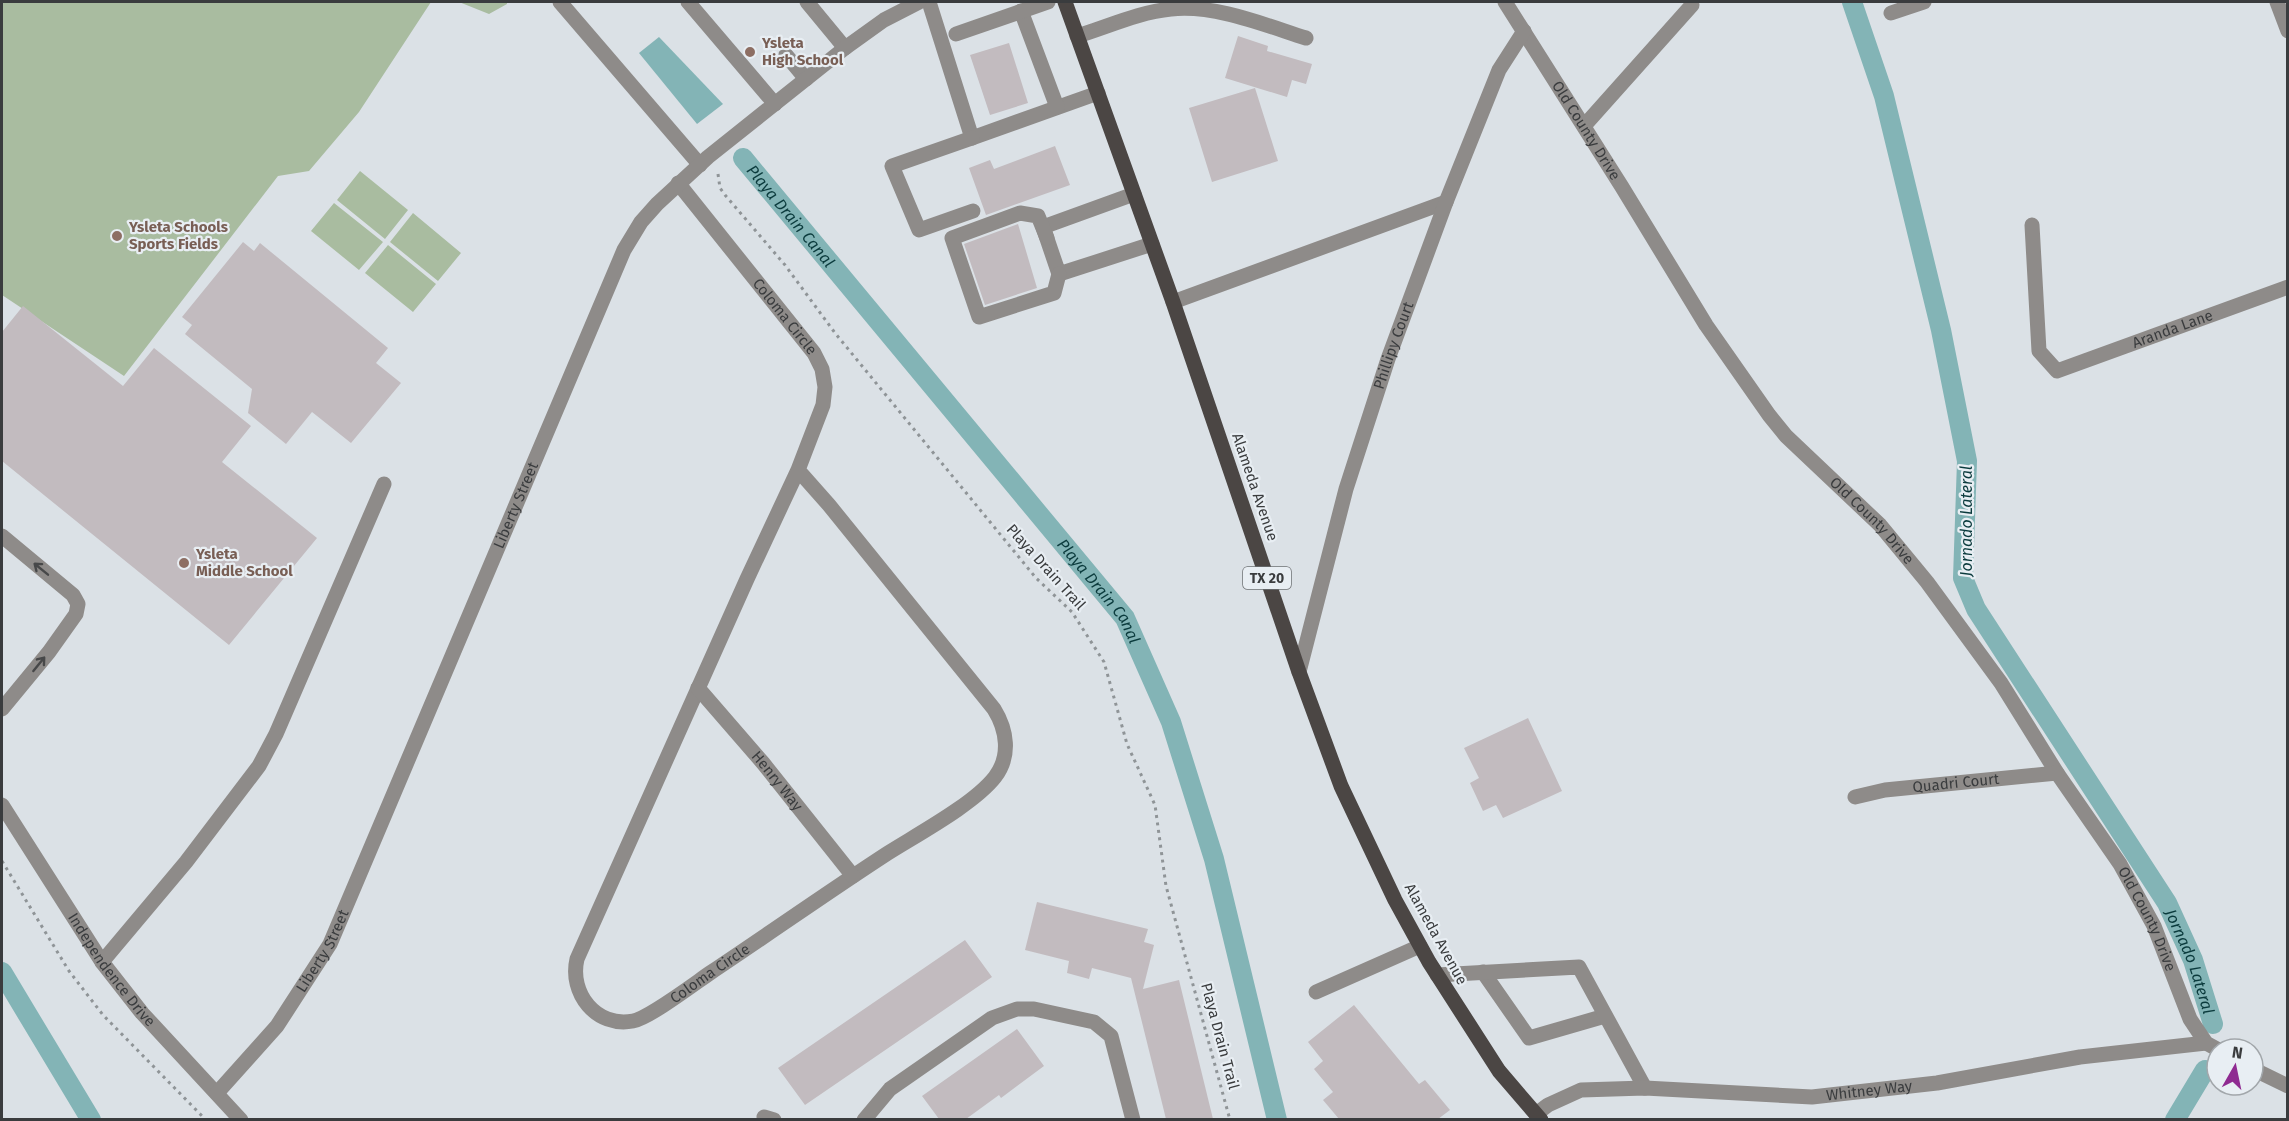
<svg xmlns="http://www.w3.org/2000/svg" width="2289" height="1121" font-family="'Fira Sans',sans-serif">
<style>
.green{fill:#a9bca0}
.water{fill:#83b4b6}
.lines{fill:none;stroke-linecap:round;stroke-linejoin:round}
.canal{stroke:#83b4b6;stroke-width:20}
.building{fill:#c2bbbf}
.path{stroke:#8f9497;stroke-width:3;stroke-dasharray:3 4.5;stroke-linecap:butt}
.minor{stroke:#8e8b89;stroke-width:15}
.major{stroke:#4b4644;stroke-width:15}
.oneway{stroke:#474849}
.education-dot{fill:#8d6e63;stroke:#e8eef3;stroke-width:2}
.labels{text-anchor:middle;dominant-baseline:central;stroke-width:4.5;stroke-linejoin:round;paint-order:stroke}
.shield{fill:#e8eef3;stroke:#6e7174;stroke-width:1.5}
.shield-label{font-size:14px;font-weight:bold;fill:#3a3c3e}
.education-label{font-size:15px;font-weight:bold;fill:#785e54;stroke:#e8eef3;text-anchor:start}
.street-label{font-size:15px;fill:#3a3c3e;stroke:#e8eef3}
.water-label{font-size:16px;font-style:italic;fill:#0b3b3d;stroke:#e8eef3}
</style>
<rect width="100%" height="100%" fill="#dbe1e6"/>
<path class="green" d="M2 2H431L359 112 309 171 278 176 124 376 2 295Z
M459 2H507V4L489 14Z
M360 171 408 210 385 239 337 200Z
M334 203 383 242 359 270 311 231Z
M413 213 461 253 438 281 390 242Z
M388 245 436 284 413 312 365 273Z"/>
<path class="water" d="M659 37 723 104 697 124 639 53Z"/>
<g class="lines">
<g class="canal">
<path id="s1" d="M1852 2 1884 96 1941 330 1967 461 1963 578 1976 609 2167 903 2193 960 2213 1024"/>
<path id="s2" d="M743 158 1125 618 1171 722 1214 859 1277 1120"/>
<path d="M2 972 91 1120"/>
<path d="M2175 1120 2205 1070"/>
</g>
</g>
<path class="building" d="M1238 36 1268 46 1267 51 1312 64 1306 84 1292 80 1287 97 1225 78Z
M1009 43 1028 103 990 115 970 55Z
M1255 88 1278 161 1212 182 1189 108Z
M1055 146 1070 185 986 215 969 168 990 160 994 169Z
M1018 224 1037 288 985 305 964 244Z
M243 242 254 251 260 243 388 348 376 363 401 383 351 443 312 412 286 444 248 413 252 389 185 334 192 325 182 317Z
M23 306 123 386 154 348 251 426 222 462 317 538 229 645 2 461V332Z
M1528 718 1562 791 1503 818 1496 805 1483 811 1470 783 1479 778 1464 748Z
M1037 902 1148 929 1144 942 1154 945 1143 989 1179 980 1213 1119H1166L1131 978 1092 968 1089 979 1067 973 1069 961 1025 950Z
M965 940 992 977 805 1105 778 1068Z
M1354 1005 1419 1084 1425 1080 1450 1110 1438 1119H1339L1323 1100 1333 1092 1314 1069 1323 1061 1308 1042Z
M1017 1029 1044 1066 1001 1098 999 1095 966 1119H939L922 1096Z"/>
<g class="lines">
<path class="path" d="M718 174 720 188 725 195 785 265 835 333 1036 578 1072 612 1104 662 1127 744 1155 805 1166 886 1230 1120
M2 861 69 971 103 1015 206 1120"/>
<g class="minor">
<path d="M560 2 700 165"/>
<path d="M688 2 775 104"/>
<path d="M807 2 845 48"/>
<path d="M929 2 972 138 1098 93"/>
<path id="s3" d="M1505 2 1622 187 1706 325 1769 415 1786 436 1880 525 1927 582 2001 683 2057 773 2120 864 2154 926 2190 1019 2206 1043 2217 1049"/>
<path d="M2277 2 2288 31"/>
<path d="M1021 11 1057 107"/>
<path d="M1891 13 1924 2"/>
<path d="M956 34 1048 2"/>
<path d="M1077 36C1107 27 1139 12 1171 9 1214 4 1265 25 1306 38"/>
<path d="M786 55 806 79"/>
<path d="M1584 126 1692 5"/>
<path d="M972 138 892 166 919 230 973 211"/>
<path id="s4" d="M678 183 814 353 822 369 825 387 823 405 798 470 747 579 577 959C569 993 596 1028 633 1021 649 1018 694 984 710 973 770 933 828 892 888 853 918 834 974 804 995 777 1011 756 1007 730 994 709L829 505 798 470"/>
<path d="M1134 194 1043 227 1059 274 1152 244"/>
<path id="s5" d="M2032 225 2039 351 2057 371 2288 287"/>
<path d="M1047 238 1038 216 1020 213 952 238 979 317 1054 293 1059 274"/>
<path d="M1173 302 1446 202"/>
<path d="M2 536 73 595 78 604 76 614 49 652 2 709"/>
<path id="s6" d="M1299 672 1346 489 1388 359 1446 202 1499 70 1524 31"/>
<path id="s7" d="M698 688 763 763 853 876"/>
<path id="s8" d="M1855 797 1885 790 2057 773"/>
<path id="s9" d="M2 805 102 962 142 1013 241 1120"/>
<path d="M102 962 186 862 259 766 276 734 384 484"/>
<path d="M1483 972 1529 1038 1605 1016"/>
<path d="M1437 975 1579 967 1645 1088"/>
<path d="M1316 992 1420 946"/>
<path d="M2253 1069 2288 1086"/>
<path id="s10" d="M217 1093 277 1026 330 944 624 250 641 222 657 204 708 157 845 48 884 20 919 2"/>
<path id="s11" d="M1536 1114 1548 1105 1581 1090 1645 1088 1812 1097 1937 1083 2080 1057 2206 1043"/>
<path d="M764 1117 774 1120"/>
<path d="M864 1120 890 1089 992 1018 1017 1009H1034L1094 1022 1111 1036 1133 1120"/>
</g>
<path class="major" d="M1065 2 1173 302 1299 672 1341 786 1395 900 1429 962 1499 1071 1541 1120"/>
</g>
<defs><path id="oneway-shaft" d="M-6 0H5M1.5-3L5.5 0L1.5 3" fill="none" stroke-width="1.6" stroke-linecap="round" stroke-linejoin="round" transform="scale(1.5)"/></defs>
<g class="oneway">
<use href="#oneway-shaft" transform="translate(41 569) rotate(-141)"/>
<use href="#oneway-shaft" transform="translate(39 664) rotate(-51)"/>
</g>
<g class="education-dot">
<circle cx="750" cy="52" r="6"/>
<circle cx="117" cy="236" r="6"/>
<circle cx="184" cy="563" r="6"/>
</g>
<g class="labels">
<rect class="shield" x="1243" y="567" width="48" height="22" rx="4.5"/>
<g class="shield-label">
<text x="1267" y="578">TX 20</text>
</g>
<g class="education-label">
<text x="762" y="43">Ysleta<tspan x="762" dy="17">High School</tspan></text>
<text x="129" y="227">Ysleta Schools<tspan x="129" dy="17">Sports Fields</tspan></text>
<text x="196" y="554">Ysleta<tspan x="196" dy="17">Middle School</tspan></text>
</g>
<g class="street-label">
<text stroke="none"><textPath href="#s3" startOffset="152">Old County Drive</textPath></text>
<text stroke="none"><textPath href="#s4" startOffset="171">Coloma Circle</textPath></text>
<text stroke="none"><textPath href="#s5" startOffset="276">Aranda Lane</textPath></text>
<text stroke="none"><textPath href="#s6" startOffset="340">Phillipy Court</textPath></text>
<text transform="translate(1255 487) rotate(71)">Alameda Avenue</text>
<text stroke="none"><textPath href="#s10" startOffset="664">Liberty Street</textPath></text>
<text stroke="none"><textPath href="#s3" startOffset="638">Old County Drive</textPath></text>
<text transform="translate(1046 567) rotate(48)">Playa Drain Trail</text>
<text stroke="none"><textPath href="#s7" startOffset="122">Henry Way</textPath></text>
<text stroke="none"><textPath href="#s8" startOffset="102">Quadri Court</textPath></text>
<text stroke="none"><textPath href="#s3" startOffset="1124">Old County Drive</textPath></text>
<text transform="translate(1436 934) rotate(61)">Alameda Avenue</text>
<text stroke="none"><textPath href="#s10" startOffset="178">Liberty Street</textPath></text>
<text stroke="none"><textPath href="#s9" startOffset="198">Independence Drive</textPath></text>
<text stroke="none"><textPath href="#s4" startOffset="1068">Coloma Circle</textPath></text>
<text transform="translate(1220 1036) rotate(75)">Playa Drain Trail</text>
<text stroke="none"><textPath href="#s11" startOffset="340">Whitney Way</textPath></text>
</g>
<g class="water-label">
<text stroke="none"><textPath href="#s2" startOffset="75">Playa Drain Canal</textPath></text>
<text transform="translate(1966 521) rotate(-90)">Jornado Lateral</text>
<text stroke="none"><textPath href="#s2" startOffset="561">Playa Drain Canal</textPath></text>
<text stroke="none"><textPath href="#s1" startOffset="1038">Jornado Lateral</textPath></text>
</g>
</g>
<rect width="2289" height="1121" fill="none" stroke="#3a3c3e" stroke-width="6"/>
<g transform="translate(2235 1067) rotate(9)"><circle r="28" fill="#e8eef3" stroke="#a2a7ab" stroke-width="1.5"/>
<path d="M0-4.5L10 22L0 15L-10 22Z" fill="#8f2a91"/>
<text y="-9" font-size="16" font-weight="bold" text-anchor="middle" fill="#3a3c3e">N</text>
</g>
</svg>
